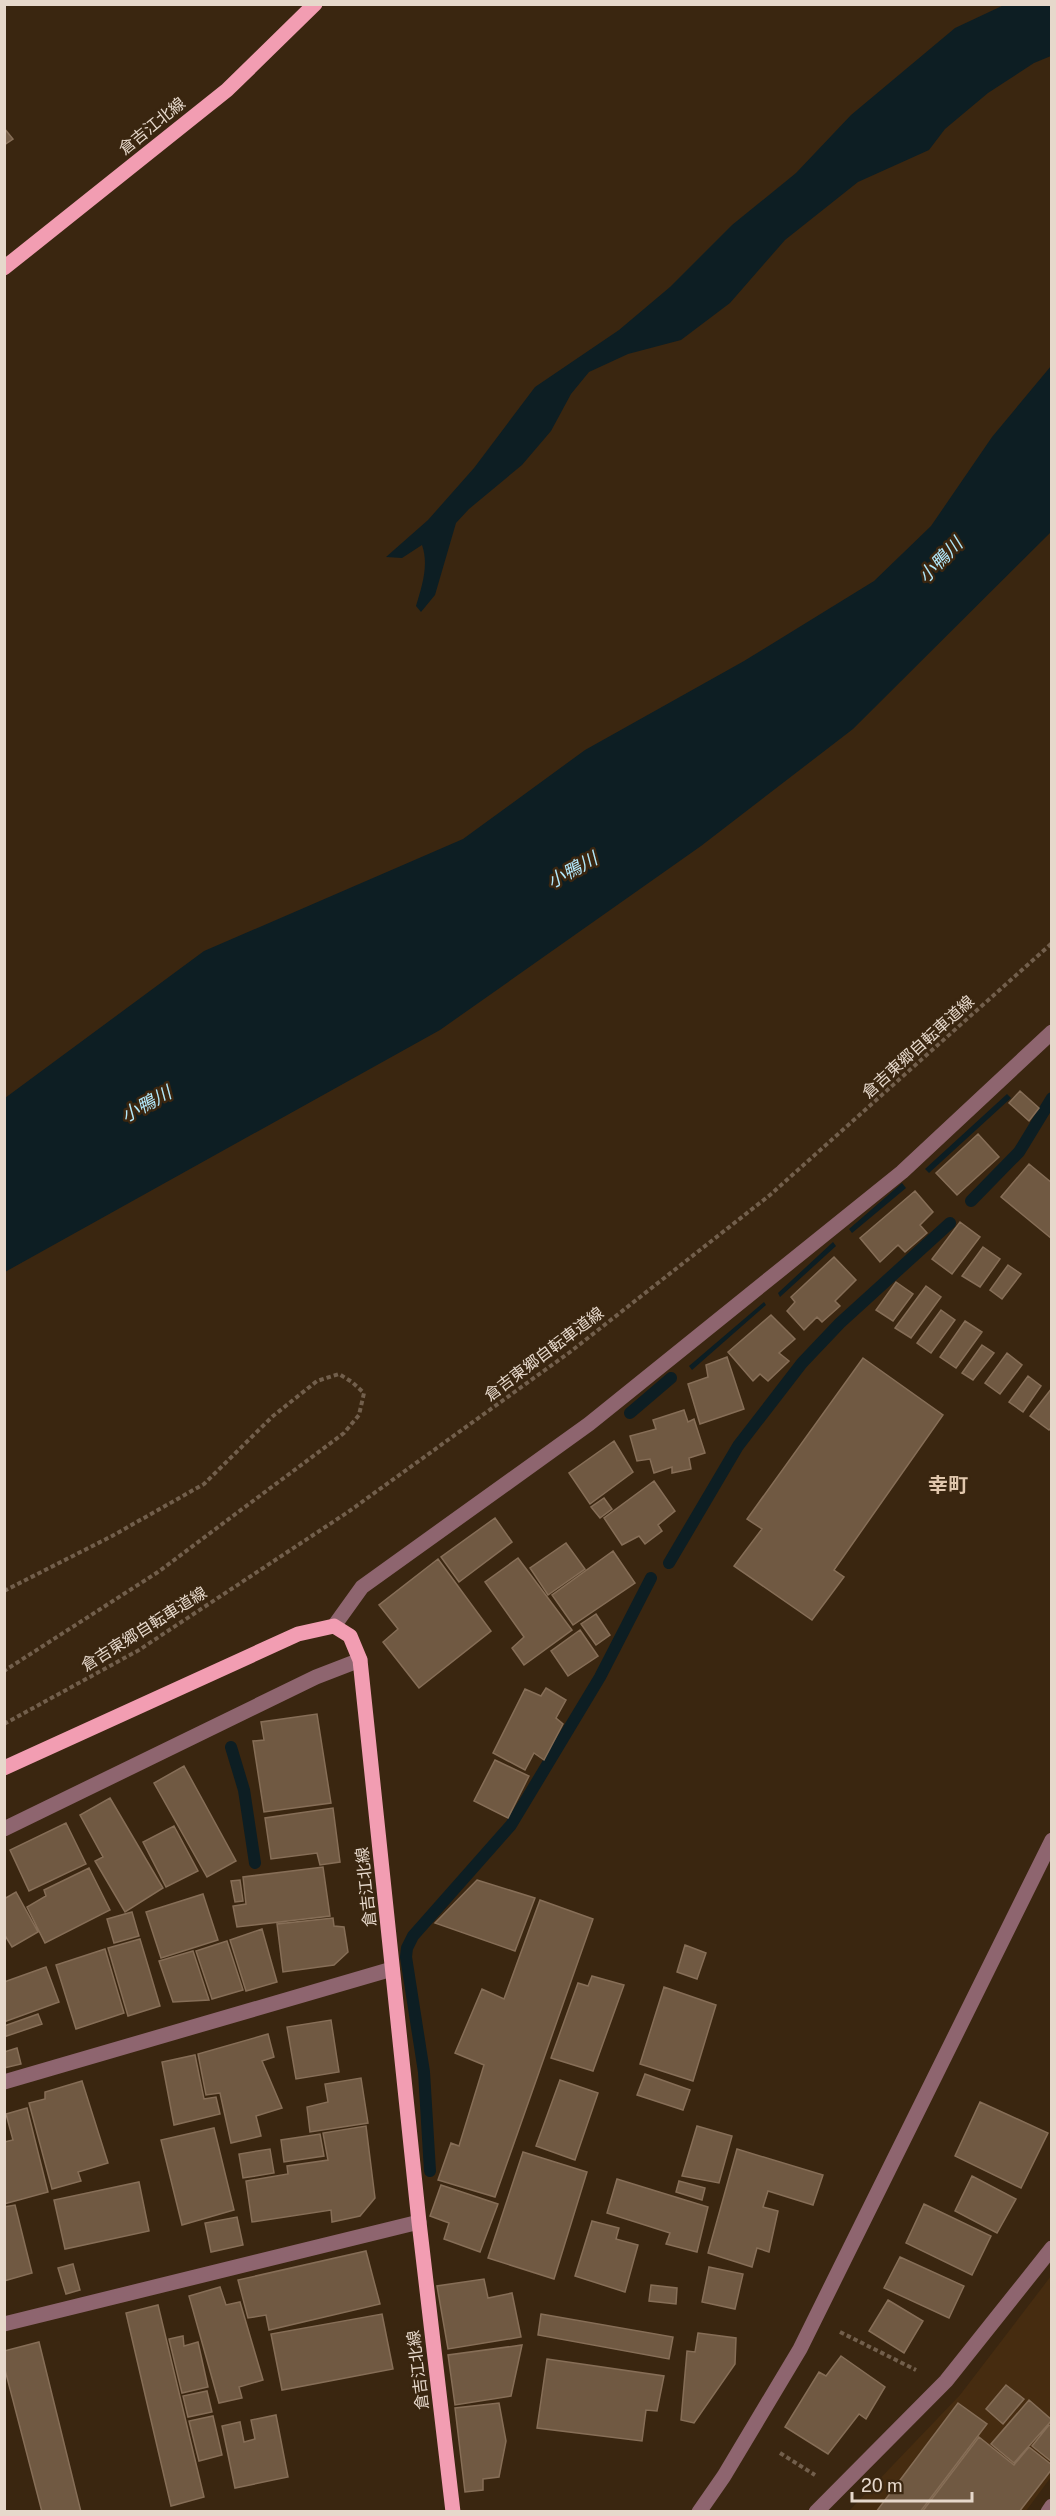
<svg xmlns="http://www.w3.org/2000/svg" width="1056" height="2516" font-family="'Public Sans','Noto Sans JP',sans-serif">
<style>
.built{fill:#462c10}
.water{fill:#0d1e23}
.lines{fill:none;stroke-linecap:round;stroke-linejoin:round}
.stream{stroke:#0d1e23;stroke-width:12}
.building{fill:#705942;stroke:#866e57;stroke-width:1.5}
.path{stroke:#725f4c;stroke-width:4;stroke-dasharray:4.5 3;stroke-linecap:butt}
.minor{stroke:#8e656f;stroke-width:15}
.major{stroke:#f29db2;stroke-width:15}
.labels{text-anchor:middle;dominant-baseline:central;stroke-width:5;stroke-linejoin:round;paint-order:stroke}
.street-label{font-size:16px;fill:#e6d8cb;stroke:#3a2610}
.water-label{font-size:18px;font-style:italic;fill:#b3e9fc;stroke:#3a2610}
.quarter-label{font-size:20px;font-weight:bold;fill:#e1c7ad;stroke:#3a2610}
</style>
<rect width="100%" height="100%" fill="#3a2610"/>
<path class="built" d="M1051 2276V2477L1026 2511 848 2512 960 2395Z"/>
<path class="water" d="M1004 5H1051V56L1034 63 988 93 945 129 929 150 858 182 785 240 730 303 681 340 628 354 589 372 571 394 551 431 522 465 469 509 456 523 435 595 421 612 416 606C422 586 429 565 422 545L402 558 386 557 428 520 474 468 535 387 619 330 670 287 732 225 796 173 851 115 955 28Z
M1051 366V532L853 729 701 846 440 1030 5 1272V1098L204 951 463 839 585 750 744 661 874 581 931 526 992 437Z
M1007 1094 1011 1098 929 1173 925 1169Z
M902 1183 906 1188 852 1233 849 1229Z
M833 1242 836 1246 780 1297 778 1293Z
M764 1302 766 1305 692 1370 689 1366Z"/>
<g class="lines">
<path class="stream" d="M971 1201 1019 1152 1052 1098
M630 1413 671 1378
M669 1563 738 1446 802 1363 840 1323 950 1223
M231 1747 244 1790 255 1863
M430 2171 424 2072 406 1957 407 1948 413 1936 511 1825 600 1677 651 1578"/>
</g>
<path class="building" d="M4 128 13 139 4 145Z
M1020 1091 1039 1108 1029 1121 1009 1103Z
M978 1134 999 1157 957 1195 936 1173Z
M1029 1164 1052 1183V1239L1001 1197Z
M915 1191 933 1212 920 1225 927 1233 905 1252 898 1245 880 1262 860 1238Z
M960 1222 980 1237 952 1274 932 1259Z
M983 1247 1000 1259 980 1287 962 1276Z
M834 1257 856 1280 835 1301 840 1306 822 1322 817 1317 804 1330 787 1311 795 1302 791 1297Z
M1008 1265 1021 1274 1002 1299 990 1290Z
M896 1282 913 1294 893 1321 876 1310Z
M926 1286 941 1297 911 1338 895 1328Z
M941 1310 955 1320 931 1353 917 1343Z
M771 1315 795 1339 779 1353 789 1361 768 1381 760 1374 753 1381 728 1352Z
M965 1321 982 1332 956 1368 940 1357Z
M982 1345 994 1353 973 1380 962 1373Z
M1007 1353 1022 1365 1000 1394 985 1383Z
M727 1357 744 1409 700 1424 688 1384 708 1377 706 1365Z
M863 1358 943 1415 834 1570 844 1577 812 1620 734 1566 762 1529 747 1519Z
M1028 1376 1041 1386 1023 1412 1009 1402Z
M1052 1388V1427L1049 1430 1030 1416Z
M684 1410 688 1422 694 1419 705 1453 689 1458 691 1469 672 1473V1467L654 1473 650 1459 637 1461 630 1436 656 1429 653 1420Z
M614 1441 633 1472 590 1504 569 1473Z
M654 1481 675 1511 658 1525 662 1531 645 1544 639 1536 622 1545 604 1518Z
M604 1498 612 1509 600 1518 591 1507Z
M495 1518 512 1542 459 1582 441 1557Z
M566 1543 585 1569 548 1595 530 1568Z
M613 1551 635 1583 573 1625 552 1595Z
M518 1558 572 1630 524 1665 512 1648 524 1637 485 1582Z
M438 1559 491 1631 419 1688 383 1642 398 1629 379 1605Z
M596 1614 610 1635 596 1645 581 1624Z
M580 1630 598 1656 568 1676 551 1651Z
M546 1688 566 1700 556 1718 563 1724 544 1760 534 1753 525 1770 493 1753 525 1689 541 1696Z
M317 1714 331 1803 264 1812 253 1741 264 1740 261 1722Z
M495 1760 529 1776 508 1818 474 1801Z
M184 1766 236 1861 207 1877 154 1783Z
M110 1798 163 1888 125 1912 95 1861 103 1857 80 1815Z
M333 1808 340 1862 320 1865 317 1853 271 1859 265 1818Z
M66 1823 86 1864 29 1891 10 1850Z
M174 1826 198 1871 166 1887 143 1842Z
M323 1867 330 1916 237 1927 233 1906 246 1904 243 1877Z
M89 1868 110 1910 45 1943 27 1907 46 1896 44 1890Z
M240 1880 243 1901 235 1902 231 1881Z
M477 1880 535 1898 515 1951 435 1923Z
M16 1892 38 1932 12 1947 4 1934V1899Z
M203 1894 218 1940 161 1958 146 1912Z
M540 1900 593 1919 495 2197 438 2180 451 2143 459 2146 484 2065 455 2053 482 1989 504 1999Z
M132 1912 139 1936 114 1943 107 1919Z
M333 1918 334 1926 344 1927 348 1952 334 1965 283 1972 277 1924Z
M262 1929 277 1982 246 1991 230 1940Z
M140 1939 160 2006 128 2016 108 1948Z
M227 1941 243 1990 212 1999 196 1951Z
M685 1945 706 1953 697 1979 677 1972Z
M105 1949 124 2013 76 2029 56 1965Z
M193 1951 209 2000 173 2002 159 1961Z
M46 1967 59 2002 4 2022V1982Z
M592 1976 624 1985 593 2071 551 2058 578 1983 588 1986Z
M664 1987 716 2005 693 2081 640 2064Z
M38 2014 42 2024 4 2037V2026Z
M331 2020 339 2072 296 2079 287 2027Z
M268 2034 274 2057 262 2061 282 2108 256 2116 261 2136 231 2143 220 2093 206 2095 198 2054Z
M17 2048 21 2064 4 2068V2052Z
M195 2055 204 2099 216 2097 220 2114 174 2125 162 2062Z
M645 2074 690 2090 683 2110 637 2095Z
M361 2078 368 2123 310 2132 307 2107 328 2102 325 2084Z
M560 2080 598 2093 575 2160 536 2146Z
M82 2081 108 2163 78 2172 81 2181 52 2189 29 2103 45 2099V2092Z
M980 2102 1048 2133 1021 2188 955 2156Z
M27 2108 48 2192 4 2204V2142L13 2140 6 2114Z
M366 2126 375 2198 360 2216 332 2222 331 2210 252 2222 246 2181 288 2174 287 2166 328 2160 323 2133Z
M697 2126 732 2136 719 2183 682 2176Z
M214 2128 234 2210 182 2225 161 2140Z
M320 2134 324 2156 284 2162 281 2140Z
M270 2149 274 2173 243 2178 239 2154Z
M737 2149 823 2175 813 2205 768 2191 763 2207 778 2211 769 2252 757 2248 752 2267 708 2253Z
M523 2152 587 2172 554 2279 488 2258Z
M972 2176 1016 2199 997 2233 955 2211Z
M617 2179 708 2207 697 2252 666 2244 670 2233 607 2213Z
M679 2181 705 2188 702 2200 676 2192Z
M139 2182 149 2231 65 2249 54 2200Z
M441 2185 498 2204 480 2252 444 2239 449 2223 430 2216Z
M924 2204 991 2236 972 2275 906 2243Z
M15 2205 32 2273 4 2281V2207Z
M237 2217 243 2245 211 2252 205 2223Z
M592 2221 619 2228 616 2239 638 2245 625 2292 575 2276Z
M366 2251 380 2304 269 2330 266 2315 248 2318 238 2280Z
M900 2257 964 2286 949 2318 884 2288Z
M73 2264 80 2290 66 2294 58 2268Z
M709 2267 743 2274 735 2309 702 2302Z
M484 2279 488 2298 512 2293 521 2337 448 2349 437 2286Z
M651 2285 677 2288 676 2304 649 2301Z
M220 2287 226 2305 240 2302 263 2380 239 2387 242 2398 219 2403 189 2296Z
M888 2300 923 2321 904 2353 869 2331Z
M158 2305 204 2497 171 2506 126 2313Z
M382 2314 393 2369 282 2390 271 2334Z
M541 2314 673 2337 669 2359 538 2335Z
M698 2333 736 2338 735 2364 694 2423 681 2420 687 2351 695 2352Z
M183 2336 184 2346 198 2342 208 2387 182 2393 169 2339Z
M39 2342 81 2512H42L4 2366V2351Z
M522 2345 511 2396 455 2405 448 2355Z
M841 2356 885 2387 866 2419 859 2414 828 2454 785 2427 819 2372 826 2376Z
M547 2359 664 2376 657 2411 646 2410 642 2441 537 2428Z
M1006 2385 1024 2399 1003 2424 986 2409Z
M207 2391 212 2412 188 2417 183 2396Z
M1029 2400 1052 2420 1014 2463 991 2444Z
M499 2403 506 2441 499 2477 483 2479V2490L465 2492 455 2408Z
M958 2403 987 2424 920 2512H876Z
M276 2415 288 2477 235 2488 222 2426 240 2422 244 2442 255 2439 251 2420Z
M213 2416 222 2455 199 2461 189 2421Z
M1049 2425 1052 2427V2462L1032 2446Z
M979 2437 1014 2465 1029 2447 1052 2465V2469L1019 2512H922Z"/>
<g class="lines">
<path class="path" d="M4 1591 112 1536 204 1484 273 1416 317 1381 339 1374 352 1382 364 1393 359 1415 344 1433 158 1572 4 1671
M4 1724 139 1650 348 1512 570 1352 770 1195 1052 943
M840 2332 916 2370
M780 2453 815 2475"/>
<path class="minor" d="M334 1626 362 1587 589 1424 902 1172 1052 1032
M4 1829 316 1677 360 1660
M4 2082 392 1969
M4 2324 419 2222
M699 2512 724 2476 800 2349 1052 1840
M816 2512 946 2381 1052 2248
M1048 2512 1052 2506"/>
<path class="major" d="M4 268 227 90 315 4
M4 1768 298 1634 334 1626 350 1636 360 1660 419 2222 453 2512"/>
</g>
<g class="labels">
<g class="street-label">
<text transform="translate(152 126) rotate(-39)">倉吉江北線</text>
<text transform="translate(918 1047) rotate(-42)">倉吉東郷自転車道線</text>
<text transform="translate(544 1354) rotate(-37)">倉吉東郷自転車道線</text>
<text transform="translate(144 1629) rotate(-32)">倉吉東郷自転車道線</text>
<text transform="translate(366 1887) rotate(-96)">倉吉江北線</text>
<text transform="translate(418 2370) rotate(-97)">倉吉江北線</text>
</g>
<g class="water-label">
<text transform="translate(940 560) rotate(-46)">小鴨川</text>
<text transform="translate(572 870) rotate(-29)">小鴨川</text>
<text transform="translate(146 1104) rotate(-29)">小鴨川</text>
</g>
<g class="quarter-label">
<text x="948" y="1485">幸町</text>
</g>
</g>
<rect width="1056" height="2516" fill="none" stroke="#e6d8cb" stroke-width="12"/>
<path d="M852 2492v9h120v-9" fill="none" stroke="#e6d8cb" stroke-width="3"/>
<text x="861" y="2492" font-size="18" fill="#e6d8cb" stroke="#3a2610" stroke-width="4.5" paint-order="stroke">20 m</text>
</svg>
